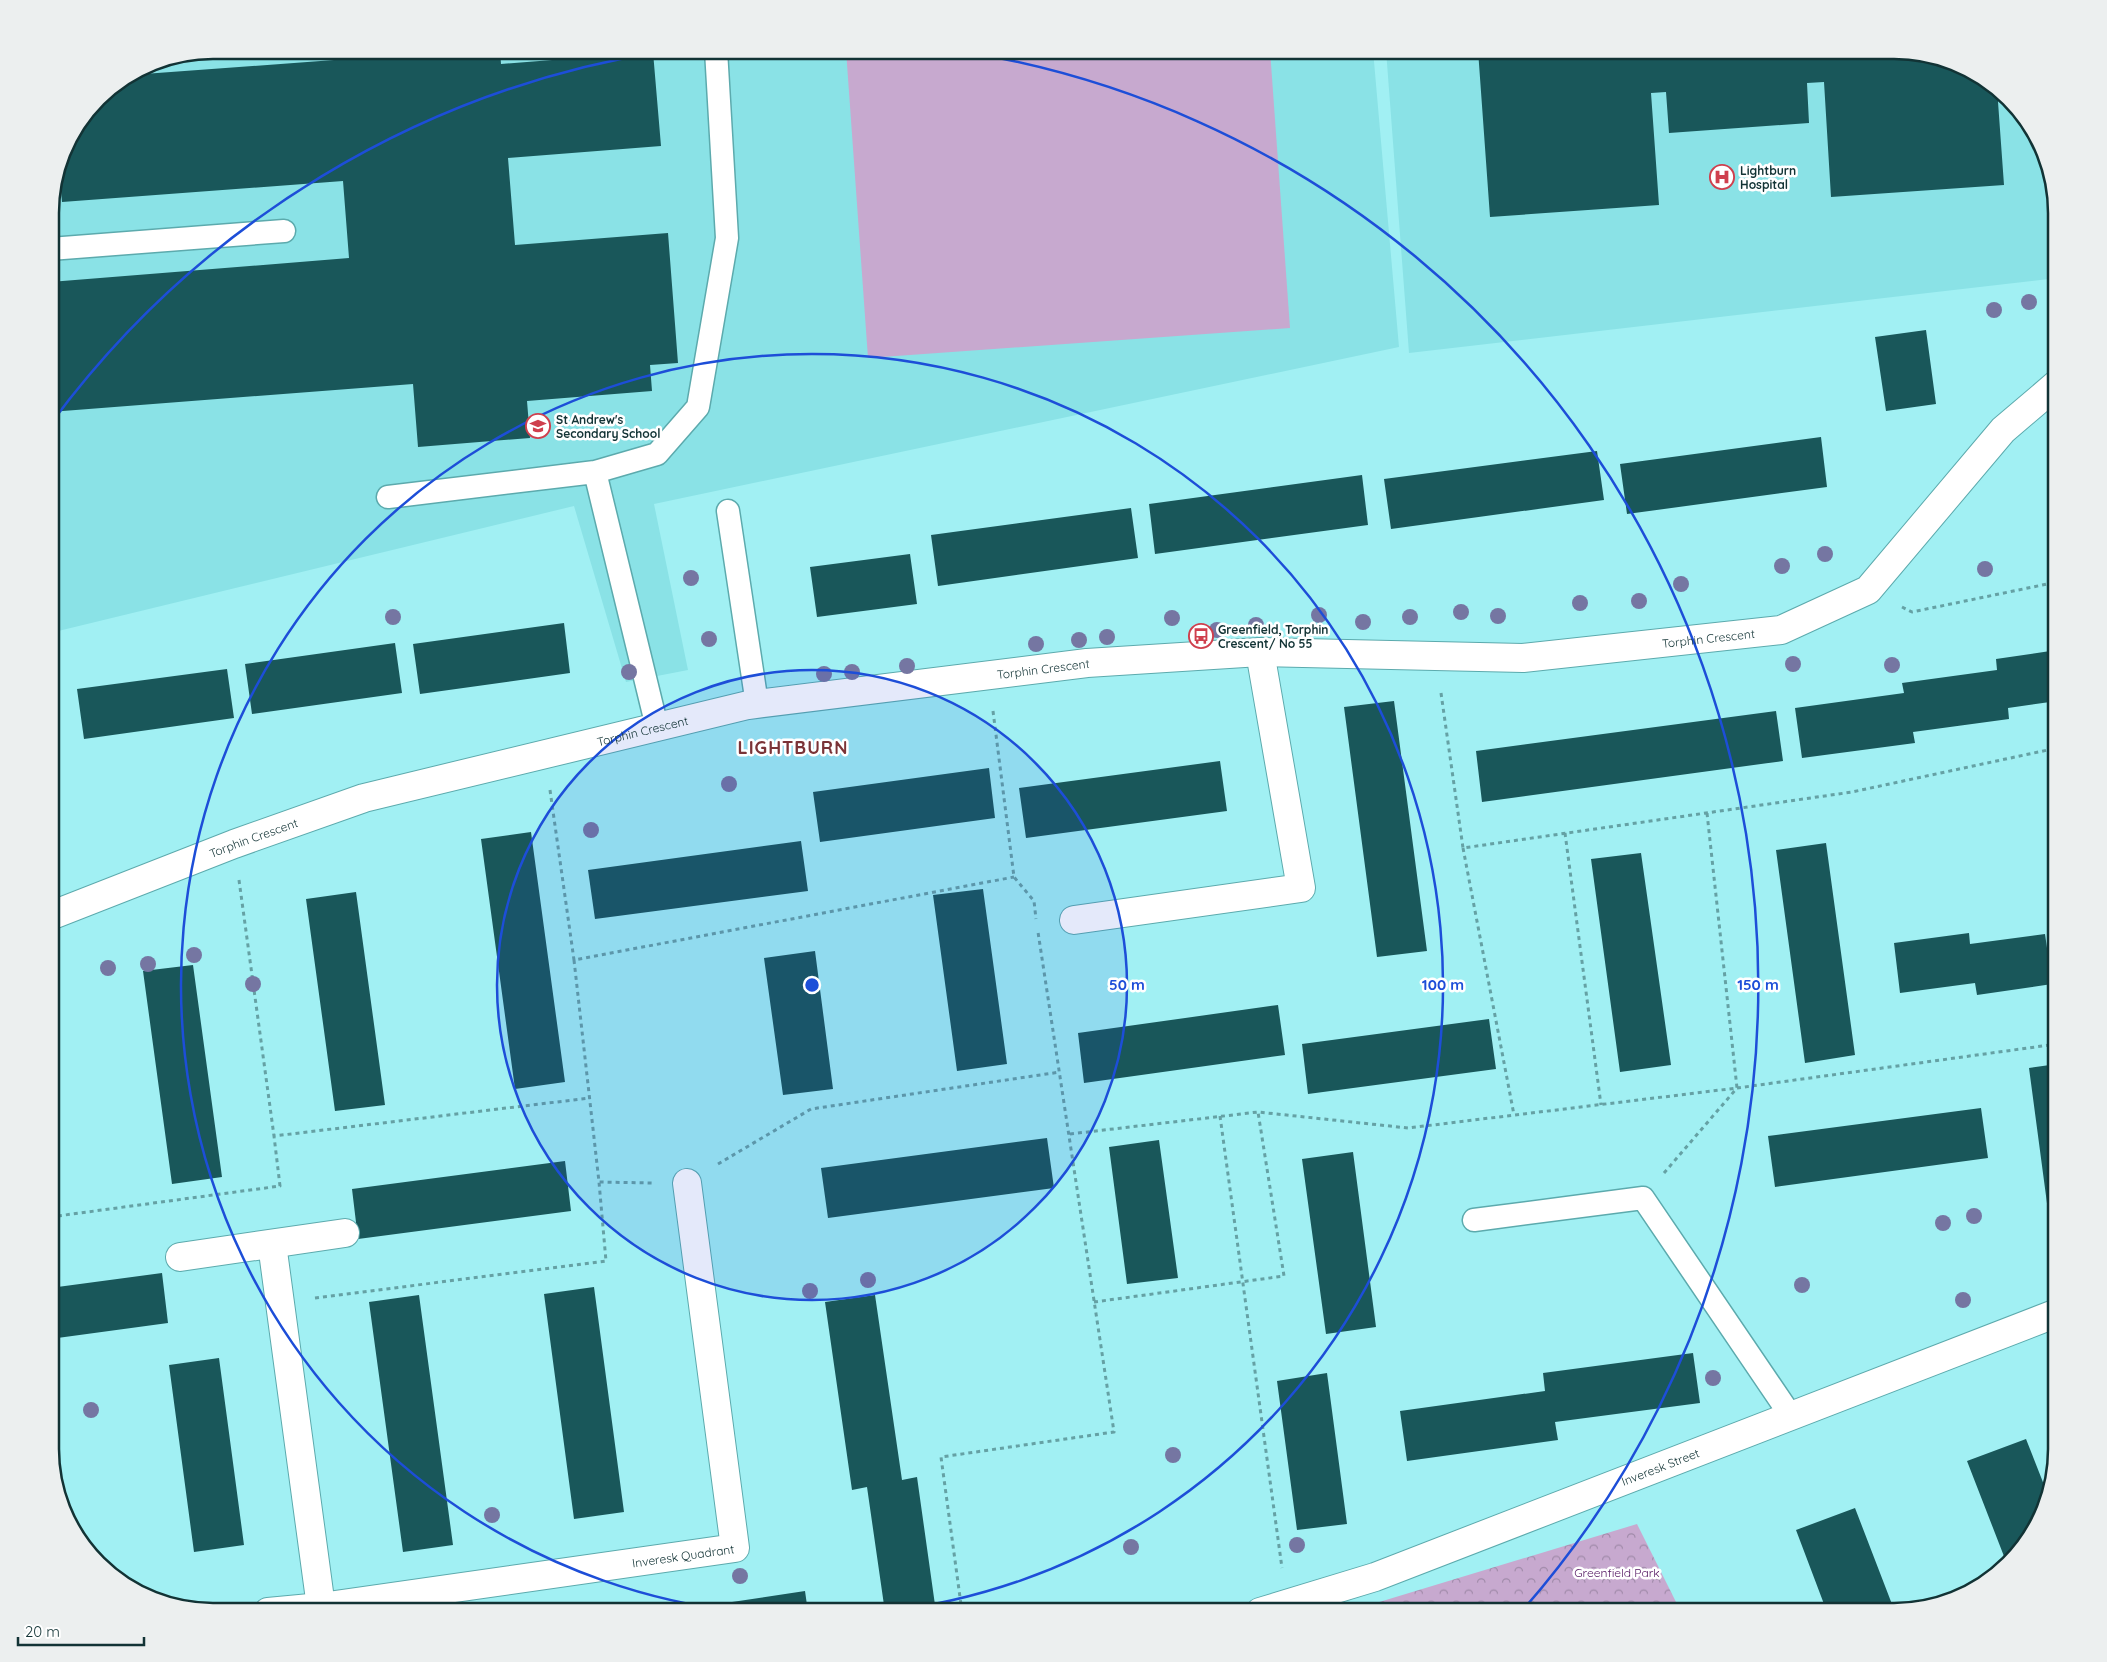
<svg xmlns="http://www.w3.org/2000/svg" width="2107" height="1662" font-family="Quicksand,sans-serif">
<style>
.built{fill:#8ae2e6}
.forest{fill:url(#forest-crowns)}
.garden{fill:#c7a9cf}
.building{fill:#19575a}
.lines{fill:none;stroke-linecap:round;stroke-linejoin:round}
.service-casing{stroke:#5caaad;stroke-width:25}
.minor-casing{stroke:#5caaad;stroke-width:30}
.path{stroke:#65a1a4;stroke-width:3;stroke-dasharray:4 4;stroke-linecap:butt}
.service{stroke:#fff;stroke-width:22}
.minor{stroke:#fff;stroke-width:28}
.tree{fill:#7576a2}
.ring{fill:none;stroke:#1d4ed8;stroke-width:2.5}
.labels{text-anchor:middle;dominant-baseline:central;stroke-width:5;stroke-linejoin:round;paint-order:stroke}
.poi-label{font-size:12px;font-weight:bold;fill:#123335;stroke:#fff;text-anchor:start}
.street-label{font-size:12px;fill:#123335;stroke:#fff}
.park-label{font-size:12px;fill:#51135f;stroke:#fff}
.district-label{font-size:18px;font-weight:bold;letter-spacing:1px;fill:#7b3337;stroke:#fff}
.rim{fill:none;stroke:#123335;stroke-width:2.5}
.centre{fill:#1d4ed8;stroke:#fff;stroke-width:2.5}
.ring-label{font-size:15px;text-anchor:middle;font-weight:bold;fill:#1d4ed8;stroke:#fff;stroke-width:5;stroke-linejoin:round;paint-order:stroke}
</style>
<defs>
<pattern id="forest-crowns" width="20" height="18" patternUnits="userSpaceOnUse" patternTransform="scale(1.25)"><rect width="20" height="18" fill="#c7a9cf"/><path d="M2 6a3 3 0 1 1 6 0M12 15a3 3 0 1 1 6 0" fill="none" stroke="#a08aa9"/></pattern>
</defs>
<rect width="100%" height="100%" fill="#a1f0f3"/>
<path class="built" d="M213 50H1373L1399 347 654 504 688 670 626 682 574 506 50 633V202L67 141 105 91 151 62Z
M1386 50H1894L1956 62 2001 90 2040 141 2057 213V278L1409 353Z"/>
<path class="forest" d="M1637 1524 1681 1612H1348L1376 1603Z"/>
<path class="garden" d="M846 50H1270L1290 328 868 358Z"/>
<path class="building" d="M333 50H500L501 64 653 52 661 146 508 158 515 245 668 233 678 363 650 365 652 391 527 401 530 438 418 447 413 384 50 412V282L349 258 343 181 62 202 59 169 67 141 78 126 83 125V120L105 91 130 75 334 60Z
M1478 50H1894L1956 62 1997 88 2004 185 1831 197 1824 82 1807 83 1809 123 1669 133 1666 92 1651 93 1659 205 1490 217Z
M1926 330 1936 404 1886 411 1875 337Z
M1821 437 1827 487 1627 514 1620 464Z
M1597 451 1604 500 1391 529 1384 479Z
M1362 475 1368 525 1155 554 1149 504Z
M1131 508 1138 558 938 586 931 535Z
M910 554 917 604 817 617 810 567Z
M564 623 570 673 420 694 413 644Z
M395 643 402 693 252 714 245 664Z
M2057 650V701L2008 708 2009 719 1913 732 1915 743 1802 758 1795 708 1904 693 1902 683 1997 670 1996 659Z
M227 669 234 718 84 739 77 689Z
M1394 701 1427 951 1377 957 1344 707Z
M1776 711 1783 761 1482 802 1476 751Z
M1220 761 1227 811 1026 838 1019 788Z
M989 768 995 818 820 842 813 792Z
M531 832 565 1082 515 1089 481 839Z
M801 841 808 891 595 919 588 870Z
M1826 843 1855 1055 1805 1063 1776 850Z
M1641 853 1671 1065 1620 1072 1591 859Z
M983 889 1007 1064 957 1071 933 895Z
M356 892 385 1105 335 1111 306 899Z
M1969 933 1970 944 2045 934 2047 948 2057 946V997H2053L2052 984 1977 995 1975 983 1900 993 1894 943Z
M815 951 833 1089 783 1095 764 958Z
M193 965 222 1177 172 1184 143 971Z
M1278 1005 1285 1055 1084 1083 1078 1033Z
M1489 1019 1496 1069 1308 1094 1302 1044Z
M2057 1064V1256H2054L2029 1068Z
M1981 1108 1988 1158 1775 1187 1768 1136Z
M1047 1138 1054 1188 828 1218 821 1168Z
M1159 1140 1178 1278 1127 1284 1109 1147Z
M1353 1152 1376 1327 1326 1334 1302 1159Z
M565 1161 571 1211 358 1239 352 1189Z
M162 1273 168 1323 50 1339V1288Z
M594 1287 624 1512 574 1519 544 1294Z
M419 1295 453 1545 403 1552 369 1302Z
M875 1295 902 1480 917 1477 936 1612H885L867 1487 852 1490 825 1302Z
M1693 1353 1700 1403 1555 1422 1558 1440 1407 1461 1400 1411 1545 1391 1543 1373Z
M219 1358 244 1545 194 1552 169 1365Z
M1327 1373 1347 1524 1297 1530 1277 1381Z
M2026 1439 2048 1495 2045 1511 2017 1556 2007 1564 1967 1461Z
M1855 1508 1895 1612H1827L1796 1530Z
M805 1591 808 1612H705V1606Z"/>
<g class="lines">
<defs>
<path id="service" d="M50 249 284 231
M595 472 657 454 698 407 727 238 716 50
M388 497 595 472 657 727
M728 511 757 704
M1474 1220 1643 1198 1791 1416"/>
<g id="minor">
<path id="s1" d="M50 916 234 844 364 798 748 705 1087 663 1260 652 1523 658 1781 630 1868 590 2003 430 2057 384"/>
<path d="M1074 920 1301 888 1260 652"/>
<path d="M272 1244 321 1607"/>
<path d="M180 1257 345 1233"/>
<path id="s2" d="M268 1612 321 1607 735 1548 687 1183"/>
<path id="s3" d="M1260 1612 1375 1577 2057 1313"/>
</g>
</defs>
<use href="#service" class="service-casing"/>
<use href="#minor" class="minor-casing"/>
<path class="path" d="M1902 607 1912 612 2057 582
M1441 693 1463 848 1852 792 2057 748
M993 711 1014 877 1034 901 1036 919
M550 790 574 960 1014 877
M1565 833 1601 1105
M1463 848 1514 1115
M239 880 274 1136 590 1098
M574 960 599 1182 652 1183
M1220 1116 1282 1568
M1070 1134 1258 1112 1408 1128 1737 1088 1707 813
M718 1164 811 1109 1060 1072
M1664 1173 1737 1088 2057 1044
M50 1217 280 1186 274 1136
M315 1298 606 1261 599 1182
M1094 1302 1284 1276 1258 1112
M962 1612 941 1457 1114 1432 1038 932"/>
<use href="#service" class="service"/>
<use href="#minor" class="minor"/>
</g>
<g class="tree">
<circle cx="2029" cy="302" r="8"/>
<circle cx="1994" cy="310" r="8"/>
<circle cx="1825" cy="554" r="8"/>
<circle cx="1782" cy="566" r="8"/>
<circle cx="1985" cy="569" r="8"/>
<circle cx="691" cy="578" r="8"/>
<circle cx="1681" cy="584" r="8"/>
<circle cx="1639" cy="601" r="8"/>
<circle cx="1580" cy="603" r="8"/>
<circle cx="1461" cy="612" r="8"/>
<circle cx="1319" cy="615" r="8"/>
<circle cx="1498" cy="616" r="8"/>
<circle cx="393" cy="617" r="8"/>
<circle cx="1410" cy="617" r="8"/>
<circle cx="1172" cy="618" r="8"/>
<circle cx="1363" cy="622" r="8"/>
<circle cx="1256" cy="625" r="8"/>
<circle cx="1217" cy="630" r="8"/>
<circle cx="1107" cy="637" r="8"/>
<circle cx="709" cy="639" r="8"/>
<circle cx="1079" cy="640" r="8"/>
<circle cx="1036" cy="644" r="8"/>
<circle cx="1793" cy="664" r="8"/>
<circle cx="1892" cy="665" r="8"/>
<circle cx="907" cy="666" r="8"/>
<circle cx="629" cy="672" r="8"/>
<circle cx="852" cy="672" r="8"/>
<circle cx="824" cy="674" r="8"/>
<circle cx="729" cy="784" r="8"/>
<circle cx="591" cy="830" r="8"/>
<circle cx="194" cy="955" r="8"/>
<circle cx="148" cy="964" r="8"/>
<circle cx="108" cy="968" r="8"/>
<circle cx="253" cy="984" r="8"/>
<circle cx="1974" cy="1216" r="8"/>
<circle cx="1943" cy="1223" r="8"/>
<circle cx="868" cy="1280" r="8"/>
<circle cx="1802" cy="1285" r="8"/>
<circle cx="810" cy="1291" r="8"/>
<circle cx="1963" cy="1300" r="8"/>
<circle cx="1713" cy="1378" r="8"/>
<circle cx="91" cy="1410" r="8"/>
<circle cx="1173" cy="1455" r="8"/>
<circle cx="492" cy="1515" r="8"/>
<circle cx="1297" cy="1545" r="8"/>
<circle cx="1131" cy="1547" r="8"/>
<circle cx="740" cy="1576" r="8"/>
</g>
<circle cx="812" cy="985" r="315" fill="#1d4ed8" fill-opacity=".12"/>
<g class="ring">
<circle cx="812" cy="985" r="315"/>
<path d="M741 1612A631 631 0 1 1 883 1612"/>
<path d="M52 422A946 946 0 0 1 664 51M960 51A946 946 0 0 1 1521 1612"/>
</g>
<defs>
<symbol id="hospital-ring" viewBox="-11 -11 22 22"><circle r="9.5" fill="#fff" stroke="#cf3f4d" stroke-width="1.5"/><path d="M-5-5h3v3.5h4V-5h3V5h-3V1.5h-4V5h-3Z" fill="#cf3f4d"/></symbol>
<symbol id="school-ring" viewBox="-11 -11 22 22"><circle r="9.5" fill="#fff" stroke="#cf3f4d" stroke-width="1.5"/><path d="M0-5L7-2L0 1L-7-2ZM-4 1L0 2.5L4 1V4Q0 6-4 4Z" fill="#cf3f4d"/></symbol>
<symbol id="bus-ring" viewBox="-11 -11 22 22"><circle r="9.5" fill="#fff" stroke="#cf3f4d" stroke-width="1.5"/><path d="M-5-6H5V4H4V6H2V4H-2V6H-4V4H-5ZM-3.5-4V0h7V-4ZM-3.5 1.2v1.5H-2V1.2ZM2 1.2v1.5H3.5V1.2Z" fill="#cf3f4d"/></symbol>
</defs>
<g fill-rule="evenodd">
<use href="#hospital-ring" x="1708" y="163" width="28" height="28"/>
<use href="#school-ring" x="524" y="412" width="28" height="28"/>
<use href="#bus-ring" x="1187" y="622" width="28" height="28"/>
</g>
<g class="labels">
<g class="poi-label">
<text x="1740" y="170">Lightburn<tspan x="1740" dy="14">Hospital</tspan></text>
<text x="556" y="419">St Andrew's<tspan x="556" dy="14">Secondary School</tspan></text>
<text x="1218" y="629">Greenfield, Torphin<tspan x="1218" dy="14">Crescent/ No 55</tspan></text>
</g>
<g class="street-label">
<text stroke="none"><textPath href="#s1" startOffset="1695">Torphin Crescent</textPath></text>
<text stroke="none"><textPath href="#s1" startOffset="1028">Torphin Crescent</textPath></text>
<text stroke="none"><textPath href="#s1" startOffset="622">Torphin Crescent</textPath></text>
<text stroke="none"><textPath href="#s1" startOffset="218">Torphin Crescent</textPath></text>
<text stroke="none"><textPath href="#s3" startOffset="426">Inveresk Street</textPath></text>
<text stroke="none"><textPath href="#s2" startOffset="419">Inveresk Quadrant</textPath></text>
</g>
<g class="park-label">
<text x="1617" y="1572">Greenfield Park</text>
</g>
<g class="district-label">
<text x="793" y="747">LIGHTBURN</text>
</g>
</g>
<path d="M0 0H2107V1662H0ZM213 59H1894A154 154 0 0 1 2048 213V1449A154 154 0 0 1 1894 1603H213A154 154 0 0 1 59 1449V213A154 154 0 0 1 213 59Z" fill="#ecefef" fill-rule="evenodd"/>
<path class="rim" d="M213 59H1894A154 154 0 0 1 2048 213V1449A154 154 0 0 1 1894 1603H213A154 154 0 0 1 59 1449V213A154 154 0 0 1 213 59Z"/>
<circle cx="812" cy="985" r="8" class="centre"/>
<g class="ring-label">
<text x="1127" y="990">50 m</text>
<text x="1443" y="990">100 m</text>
<text x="1758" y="990">150 m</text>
</g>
<path d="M18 1637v8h126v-8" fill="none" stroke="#123335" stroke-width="2.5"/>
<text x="25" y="1637" font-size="15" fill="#123335" stroke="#ffffff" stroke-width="4" paint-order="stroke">20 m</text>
</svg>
